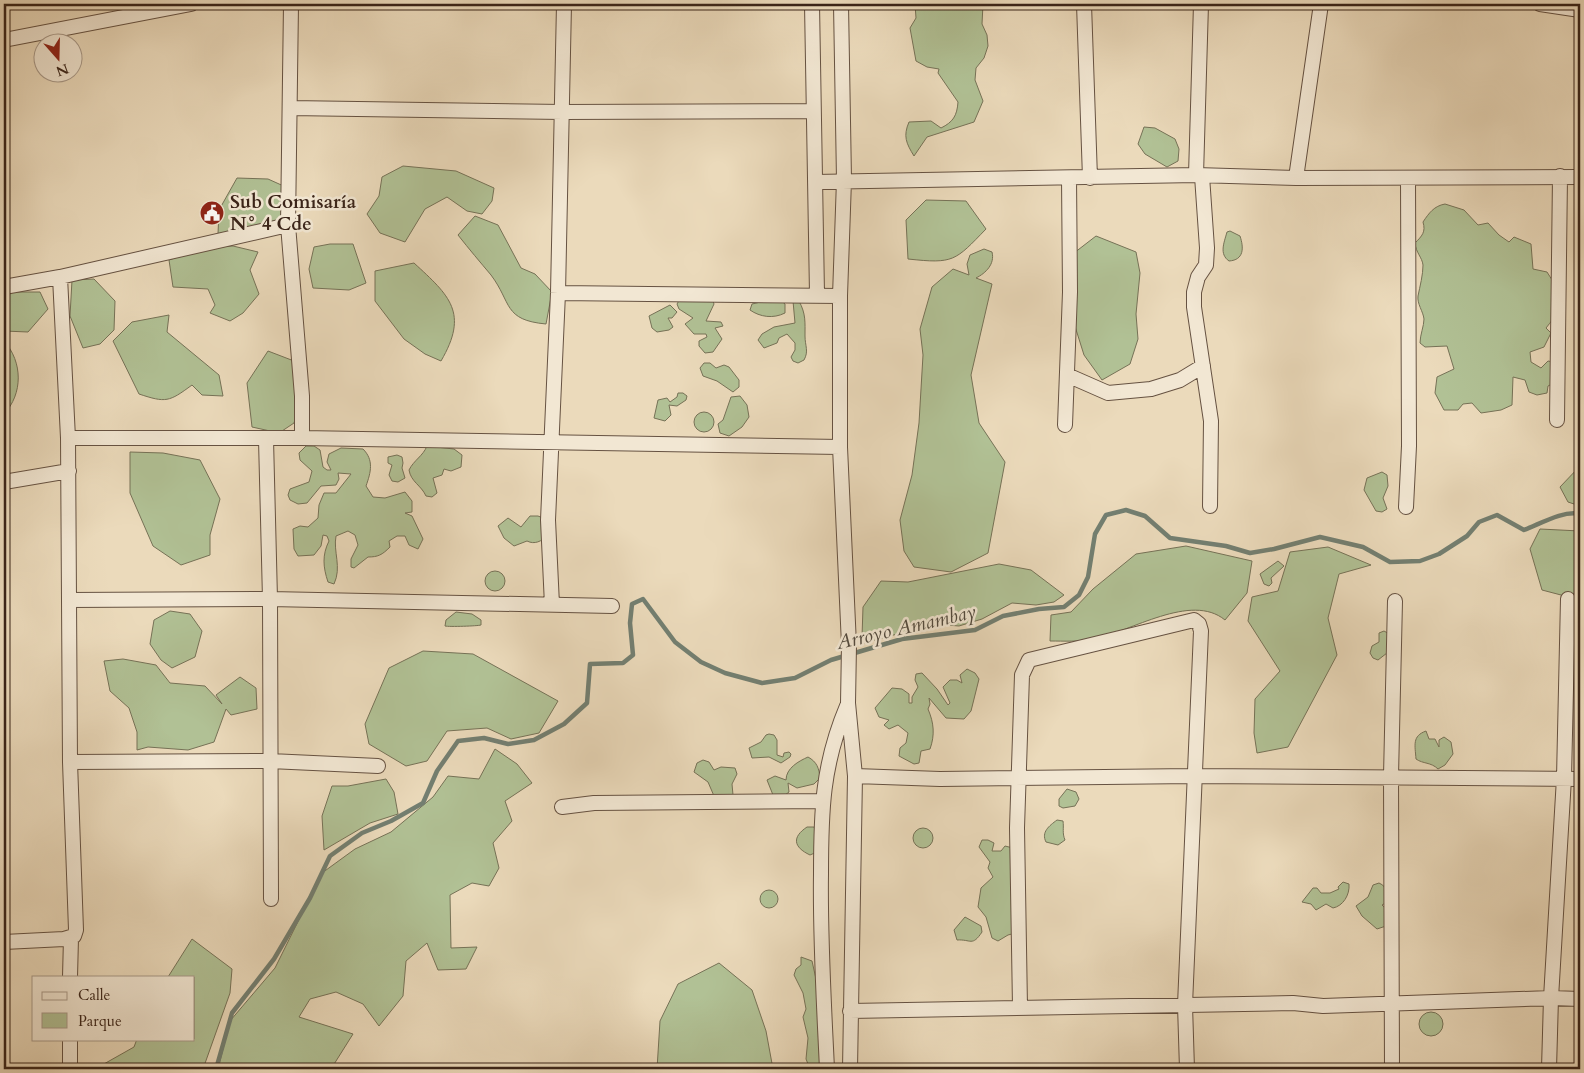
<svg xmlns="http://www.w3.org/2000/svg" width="1584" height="1073" font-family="Cardo,serif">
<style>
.green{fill:#b1c195;stroke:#767257}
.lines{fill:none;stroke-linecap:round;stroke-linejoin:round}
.stream{stroke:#737f71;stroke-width:4.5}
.minor-casing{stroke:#665242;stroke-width:16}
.minor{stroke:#f2e7d3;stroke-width:14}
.labels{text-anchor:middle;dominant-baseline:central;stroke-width:5;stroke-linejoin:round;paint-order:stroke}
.poi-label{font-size:19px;font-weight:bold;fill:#3a2419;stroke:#f2e7d3;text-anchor:start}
.water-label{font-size:20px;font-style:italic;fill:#524a3e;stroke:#f2e7d3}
</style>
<rect width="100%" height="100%" fill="#ebdabb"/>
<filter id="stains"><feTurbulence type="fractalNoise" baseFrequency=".004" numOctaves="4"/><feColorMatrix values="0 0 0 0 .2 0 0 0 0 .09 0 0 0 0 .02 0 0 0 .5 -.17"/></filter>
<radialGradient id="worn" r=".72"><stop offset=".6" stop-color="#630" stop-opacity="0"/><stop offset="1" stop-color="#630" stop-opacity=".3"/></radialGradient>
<path class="green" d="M915 4H983L982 24 987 35 988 46 984 58 976 68 975 80 983 101 974 122 927 137 914 156C906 143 903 136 909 122L931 121 941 128C953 122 957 116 958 102L938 73 939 69 927 67 916 61 910 28 916 18Z
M1144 127 1155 128 1175 139 1179 149 1178 161 1167 167 1145 154 1138 144Z
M403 166 456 171 494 188 492 201 482 214 467 211 447 197 425 209 405 242 380 233 367 214 379 196 382 177Z
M237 178 268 179 288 188 291 207 277 222 218 234 219 210Z
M926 200 966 201 986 229C955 261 954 264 908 259L906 220Z
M1445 204 1464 210 1478 225 1488 223 1499 235 1509 242 1514 237 1531 244 1533 269 1547 272C1564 299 1568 301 1546 328L1551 333 1544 347 1530 352 1531 362 1541 368 1548 361 1563 364 1556 382 1548 386 1547 393 1537 395 1529 392 1525 380 1513 377 1512 405 1501 410 1481 413 1472 403 1463 404 1458 410H1444L1435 393 1437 377 1454 369 1447 346 1425 347 1420 343C1420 335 1424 326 1424 319 1423 311 1417 304 1418 296 1420 286 1423 275 1423 265 1422 257 1416 253 1415 243 1422 236 1426 232 1423 222 1429 213 1434 206 1445 204Z
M475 216 498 225 521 268 535 274 552 292 546 324C503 320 512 303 491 275 480 262 469 249 458 235Z
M1230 231 1240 236C1244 248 1244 260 1229 261 1219 254 1224 243 1227 232Z
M1096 236 1136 252 1140 273 1136 314 1138 339 1130 364 1102 380 1084 355 1068 304 1074 253Z
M330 244H353L366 283 349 290 313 288 309 269 314 247Z
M233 246 258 252 250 270 259 294 243 313 230 321 210 313 215 305 208 289 173 287 169 260 202 248Z
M984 249 992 252C995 264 986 273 976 278L992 284 971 375 979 423 1005 462 988 553 951 572 914 567 904 551 900 520 912 475 919 423 923 355 920 329 932 287 953 269 969 275 967 264 970 255Z
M414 263C450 296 469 313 441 361L425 354 404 339 375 301V271Z
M94 279 115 301 114 330 100 344 83 348 70 316 72 280Z
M4 292H40L48 309 28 332 4 331Z
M712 298 714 304 706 321 721 322 723 326 715 328 722 339 713 352 705 353 699 346V341L707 337 706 334H694L685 324 693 318 679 309 677 304 680 299Z
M778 298 785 304V313C773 319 760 317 750 310L752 304Z
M793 301H799C806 314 805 322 805 336 805 346 809 351 804 360L798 363 793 361 791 357 795 350V343L787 334 779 338 777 343 764 348 758 340 762 334 774 327 795 323Z
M670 305 677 312 672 318H668L673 327 669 330 657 332 652 328 649 316Z
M169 315 167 332 219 375 223 396 202 395 192 385C169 402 166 403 139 394L113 341 132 322Z
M4 341C23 362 23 394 4 414Z
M268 351 294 361 302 396 294 423 279 433 252 427 247 383Z
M704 363H710L716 368 724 365 729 367 739 380V387L733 392 717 381 703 376 700 368Z
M678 393H683L687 396 686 400 677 406 669 405 671 415 665 421 654 418 658 400 667 398 670 402 677 397Z
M740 396 747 405 749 417 742 427 729 436 720 433 718 424 723 420 731 397Z
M694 422a10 10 0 1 1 20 0a10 10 0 1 1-20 0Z
M306 446H314L320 450 323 467 327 470H331L327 462 329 454 341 448 363 449C374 460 371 472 366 486L373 497 385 498 405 492 412 501V512L405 513 412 516 423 539 418 549 409 545 405 536H397L389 541 390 547C382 555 378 557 368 557L354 568 351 567V559L358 545 355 535 348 531 336 536C333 552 342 567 334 584L328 582C323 567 322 555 329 541L327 536 323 535 321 546 314 555 298 556 294 549 293 529 300 526 308 527 318 518 319 505 324 493H336L351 474 338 473 339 479 336 485 321 486 307 503 298 504 290 500 288 495 290 489 309 482 312 471 300 460 299 453Z
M427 446 454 449 462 455 461 467 451 471 444 469 442 475 433 478 437 493 432 497 426 496C421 485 411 482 409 470 414 460 423 456 427 446Z
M130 452 163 453 200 460 220 499 210 535V555L181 565 153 546 130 493Z
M397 455 402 457 403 463 402 468 405 478 398 482 392 481 389 475 392 465 388 463V457Z
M1580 466V506L1568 502 1560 487Z
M1382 472 1387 475 1388 486 1383 498 1387 509 1382 512 1376 511 1364 490 1367 478Z
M530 516H538L548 520V536C541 541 535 545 527 541L514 546 504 538 498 526 508 518 521 527Z
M1540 529 1580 531V600L1542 590 1530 549Z
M1186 546 1252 561 1247 593 1225 620C1191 592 1131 632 1093 639 1079 642 1064 641 1050 641L1051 615 1071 612 1093 589 1136 554Z
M1328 547 1371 565 1339 574 1328 618 1337 655 1288 747 1257 753 1254 733 1255 699 1280 671 1248 621 1252 597 1278 591 1290 552Z
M1278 561 1284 566 1271 578 1272 583 1269 586 1264 584 1260 574Z
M999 564 1031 570 1064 595 1054 602 1036 605 1012 603 982 619 959 626 934 624 864 643 862 637 863 607 881 581 908 582Z
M485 581a10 10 0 1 1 20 0a10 10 0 1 1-20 0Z
M170 611 190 614 202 631 195 657 172 668 161 660 150 644 154 620Z
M456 612 472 614 481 620V625C478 626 449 627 445 626L446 620Z
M1384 631 1393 636 1387 653 1378 660 1373 658 1370 653 1372 646 1379 642V633Z
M423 651 473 654 558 701 539 733 511 739 487 728 447 731 427 761 406 766 369 744 365 724 389 668Z
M123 659 156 665 170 683 205 686 222 704 216 695 240 677 256 688 257 709 231 715 226 709 214 742 188 750 148 747 137 750V732L129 708 110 691 104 661Z
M967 669 975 673 979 679 971 711 964 719 946 718 929 698 930 704 928 709C934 723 935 735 930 749L921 751 919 763 914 764 899 756 900 748 906 743 908 733 898 725 889 729 884 725 889 720 879 717 875 708 892 688 902 689 909 694V703H912V697L918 687 915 680 916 674 922 673 937 689 948 705 950 703 943 687 950 680H957L962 683 960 675Z
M1426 731 1429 739H1435L1439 747V740L1444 737 1451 742 1453 754 1445 765 1438 769C1431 762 1423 764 1416 759 1415 745 1412 736 1426 731Z
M769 734 774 735 777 740V755L783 757 784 753 789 752 791 754 790 757 781 763 769 757 752 758 749 748 761 742 766 735Z
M495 749 517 764 532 783 505 801 512 821 493 843 499 868 489 886 472 883 450 895 451 948 477 947 466 969 438 970 427 943 406 961 403 996 379 1026 363 1004 336 992 310 999 299 1017 353 1034 331 1069H218L230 1021 275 968 322 873 355 849 391 832 433 797 448 776 479 779Z
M808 757C817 762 819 768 820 778L814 784 797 788 788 783 789 792 785 795H773L767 780 775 776 786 780C786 768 799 761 808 757Z
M703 760 709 762 714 770 721 767 735 768 737 774 732 784 733 795 723 799 714 796 708 782 694 772 697 763Z
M386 779 394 792 398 814 370 823 324 850 322 816 332 786H348Z
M1067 789 1076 792 1079 799 1075 806 1063 808 1059 806V799Z
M1057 820 1063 821C1064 828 1062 833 1065 840L1058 845 1046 842C1041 832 1049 826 1057 820Z
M807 827H814L817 836V852L810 855C793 847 792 837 807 827Z
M913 838a10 10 0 1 1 20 0a10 10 0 1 1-20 0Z
M982 840H988L994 843 992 851H1001L1005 846 1013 848 1019 932 1008 935 998 941 992 938 986 917 978 907 981 888 993 877 988 868 990 862 979 847Z
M1343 882 1349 884C1350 895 1343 906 1333 908L1326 904 1316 910 1311 904 1302 902 1313 888H1317L1321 893H1330L1339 889 1338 887Z
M1379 883C1388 887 1387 894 1387 902L1382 905 1387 910 1386 926 1377 929 1362 916 1356 906 1368 897 1373 885Z
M760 899a9 9 0 1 1 18 0a9 9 0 1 1-18 0Z
M965 917 981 926 982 932C972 947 971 939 957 940L954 930Z
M192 939 232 969 230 993 203 1069H95L134 1047 137 1039H194V977H168Z
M801 957 812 961 818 988 821 1069H810L806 1059 808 1038 803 1017 806 1009 803 993 794 975 796 969 801 965Z
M719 963 752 990 766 1031 773 1069H657L660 1021 678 984Z
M1419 1024a12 12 0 1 1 24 0a12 12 0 1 1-24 0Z"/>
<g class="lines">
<path class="stream" d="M216 1069 232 1013 274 959 310 898 330 856 362 833 391 821 423 803 437 771 458 741 484 738 508 744 534 740 564 724 587 703 590 664 623 663 633 655 630 623 632 604 643 599 675 642 701 662 725 673 762 683 795 678 831 660 902 639 975 630 1003 616 1039 609 1064 607 1079 595 1088 577 1095 534 1106 515 1126 510 1145 516 1170 538 1226 546 1250 553 1274 549 1320 537 1363 547 1390 562 1420 561 1439 554 1467 536 1479 522 1497 515 1524 530C1540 524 1563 510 1580 514"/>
<defs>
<path id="minor" d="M291 4 288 225 302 396V438
M812 4 817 294
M841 4 844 180 840 296V447L849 645 848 703 855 776 850 1069
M1084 4 1090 178
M1540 4 1580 10
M4 40 191 4
M290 108 563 112 813 111
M1196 175 1201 4
M1202 176 1207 248 1206 265 1198 277 1194 292V307L1211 421 1210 506
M1296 178 1321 4
M815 182 1196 175 1296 178 1580 177
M4 287 60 277 288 225
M558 293 840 296
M1067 375 1108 393 1151 389 1180 380 1203 366
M1557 420 1560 176
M1065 425 1070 292 1069 178
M68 438H302L840 447
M266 439 270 599 271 899
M4 482 69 471
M1406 507 1409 446 1408 178
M69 600 270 599 612 606
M552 605 548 520 558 293 564 4
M70 762 270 761 378 766
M855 776 940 779 1193 776 1580 779
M562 807 594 803 822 801
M4 942 64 939 74 936 76 930 70 762 68 438 60 277
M70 977 71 938
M1020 1007 1017 828 1022 675 1029 660 1194 620 1199 624 1201 631 1185 1005 1187 1069
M850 1011 1293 1003 1323 1006 1551 998 1580 999
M70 1069V1039
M827 1069C824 1004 820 939 821 874 821 812 822 765 847 706
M1392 1069 1391 776 1395 601
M1549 1069 1551 998 1564 778 1568 599"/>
</defs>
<use href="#minor" class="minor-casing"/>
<use href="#minor" class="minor"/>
</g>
<defs>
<symbol id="civic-disc" viewBox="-11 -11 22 22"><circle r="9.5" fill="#8f2418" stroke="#f2e7d3"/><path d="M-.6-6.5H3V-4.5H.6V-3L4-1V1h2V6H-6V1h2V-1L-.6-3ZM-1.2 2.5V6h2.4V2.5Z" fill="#fff"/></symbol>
</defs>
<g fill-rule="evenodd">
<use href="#civic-disc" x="198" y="199" width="28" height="28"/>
</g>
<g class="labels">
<g class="poi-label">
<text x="230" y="202">Sub Comisaría<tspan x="230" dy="22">N° 4 Cde</tspan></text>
</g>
<g class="water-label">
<text transform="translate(906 627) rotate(-13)">Arroyo Amambay</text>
</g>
</g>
<rect width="1584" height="1073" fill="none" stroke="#ebdabb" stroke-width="20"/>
<rect x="5" y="5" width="1574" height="1063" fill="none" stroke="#3a2419" stroke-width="2.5"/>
<rect x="10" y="10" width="1564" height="1053" fill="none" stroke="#3a2419"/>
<rect x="32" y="976" width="162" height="65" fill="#f2e7d3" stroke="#a89989"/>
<rect x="42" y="992" width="25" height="8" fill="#f2e7d3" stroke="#a89989"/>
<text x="78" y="1000" font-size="15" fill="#3a2419">Calle</text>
<rect x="42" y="1013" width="25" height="15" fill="#b1c195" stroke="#a89989"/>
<text x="78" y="1026" font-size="15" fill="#3a2419">Parque</text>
<g transform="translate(58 58) rotate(160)"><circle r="24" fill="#f2e7d3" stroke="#a89989"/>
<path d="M0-4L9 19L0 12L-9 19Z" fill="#8f2418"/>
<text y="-8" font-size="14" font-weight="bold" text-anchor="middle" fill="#3a2419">N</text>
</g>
<rect width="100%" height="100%" filter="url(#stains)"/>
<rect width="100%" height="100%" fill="url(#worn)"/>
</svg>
